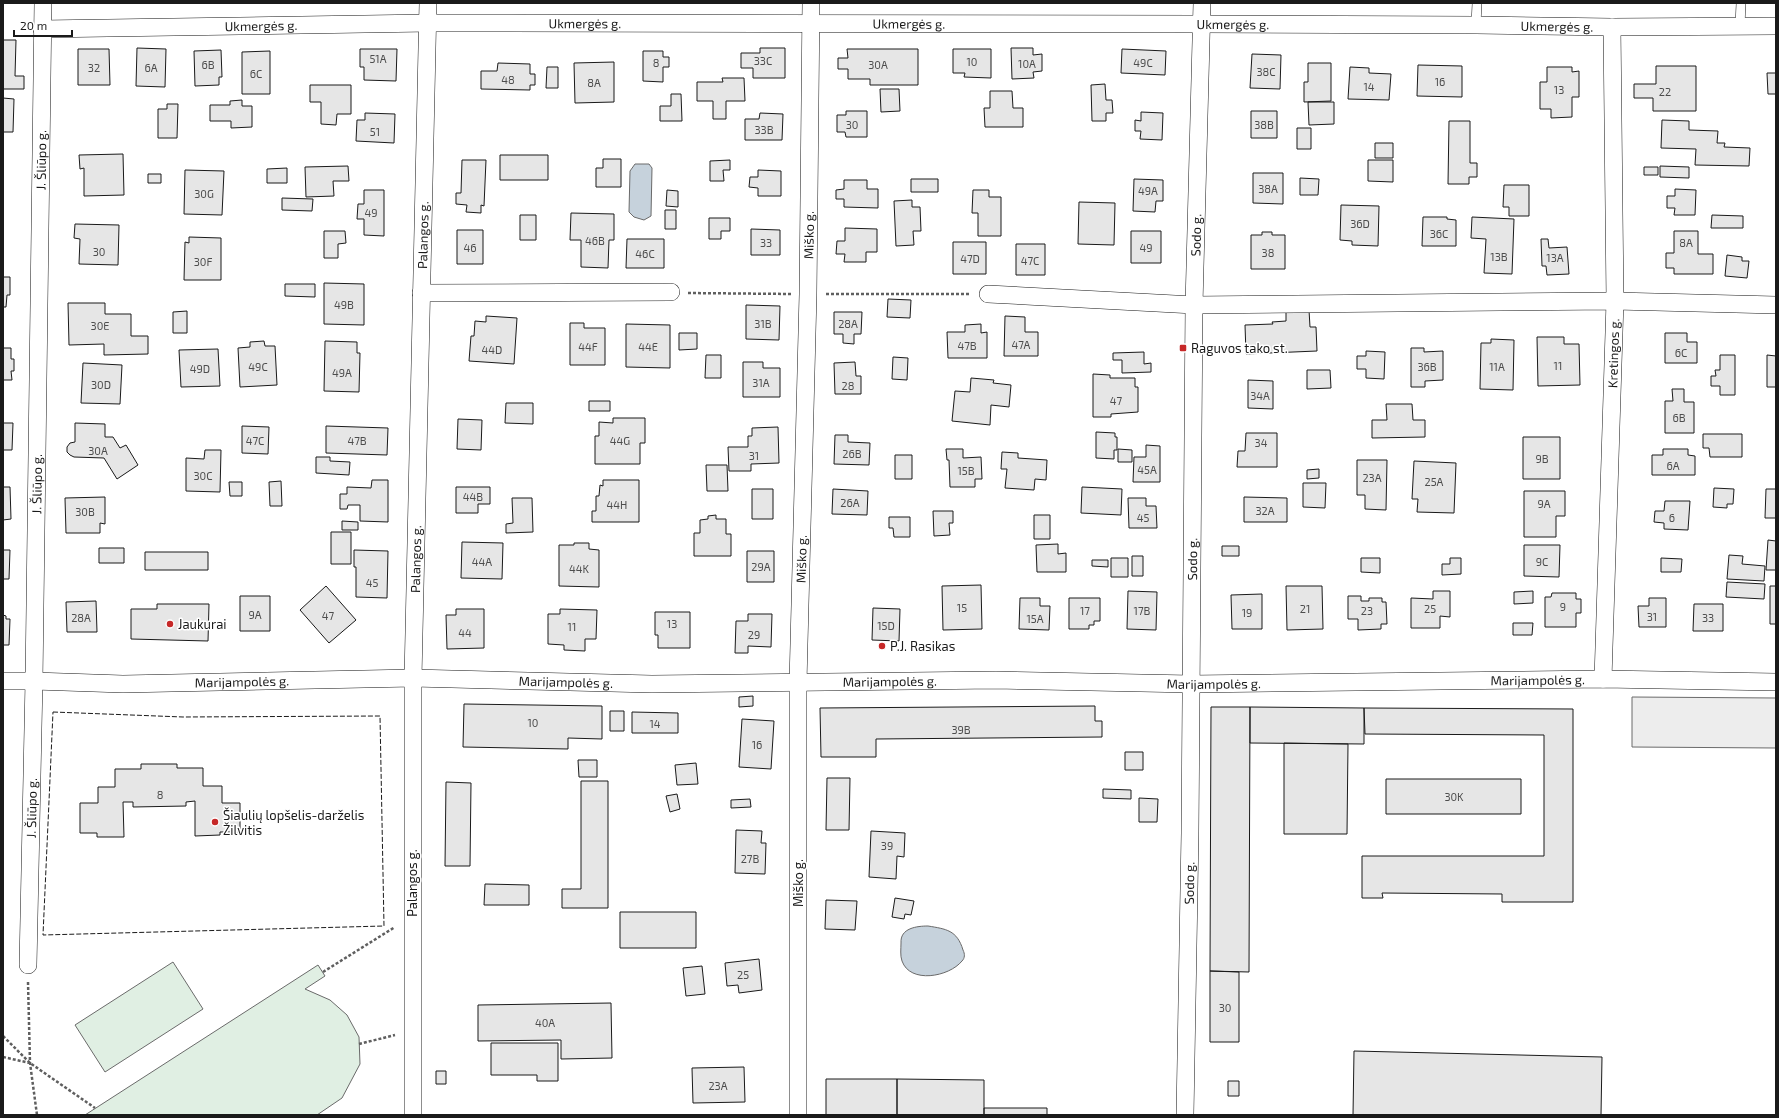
<svg xmlns="http://www.w3.org/2000/svg" width="1779" height="1118" font-family="'Exo 2',sans-serif">
<style>
.green{fill:#e0efe3;stroke:#6a6a6a}
.parking{fill:#ededed;stroke:#6a6a6a}
.water{fill:#c6d2dc;stroke:#6a6a6a}
.building{fill:#e6e6e6;stroke:#1a1a1a}
.lines{fill:none;stroke-linecap:round;stroke-linejoin:round}
.lane-casing{stroke:#1a1a1a;stroke-width:10}
.street-casing{stroke:#1a1a1a;stroke-width:18}
.path{stroke:#5f5f5f;stroke-width:2.5;stroke-dasharray:3 2;stroke-linecap:butt}
.lane{stroke:#fff;stroke-width:9}
.street{stroke:#fff;stroke-width:17}
.fence{stroke:#1a1a1a;stroke-width:1;stroke-dasharray:5 2;stroke-linecap:butt}
.poi-dot{fill:#c62828;stroke:#fff;stroke-width:1.5}
.labels{text-anchor:middle;dominant-baseline:central;stroke-width:3;stroke-linejoin:round;paint-order:stroke}
.number-label{font-size:11px;fill:#4d4d4d}
.street-label{font-size:13px;fill:#1a1a1a;stroke:#fff}
.poi-label{font-size:13px;fill:#1a1a1a;stroke:#fff;text-anchor:start}
</style>
<rect width="100%" height="100%" fill="#fff"/>
<path class="green" d="M173 962 203 1009 105 1072 75 1025Z
M318 965 325 976 305 989 330 1000 347 1015 359 1037 360 1064 342 1098 317 1115H85Z"/>
<path class="parking" d="M1632 697 1776 698V748L1632 747Z"/>
<path class="water" d="M635 164H649L652 168 651 216 644 220 634 217 629 212 630 171Z
M928 926C946 929 957 930 963 950 965 954 965 958 962 961 949 977 910 984 902 961 900 956 901 948 901 943 900 928 917 926 928 926Z"/>
<path class="building" d="M3 40H16L15 76H24V89H3Z
M137 48 166 49 165 87 136 86Z
M760 48H785V78H753V68H741V53H760Z
M1011 48H1033V55L1042 54V71L1033 72 1034 78 1012 79Z
M78 49H109L110 85H78Z
M360 49H397L396 81 364 80V67H360Z
M847 49H918V85H870V79H848V69H838V58H848Z
M953 49H991V78L964 77 965 73H953Z
M1122 49 1166 51 1165 75 1121 73Z
M221 50 222 77H219V85L195 86 194 51Z
M270 51V94H242V52Z
M643 51H663V57H669V67H663V82L643 81Z
M1252 54 1281 55 1280 89 1250 88Z
M614 62V102L575 103 574 63Z
M498 63 530 64V74H535V85H530V90L481 89V71H497Z
M1308 63H1331V101L1304 102V82H1308Z
M1418 65 1462 66V97L1417 96Z
M1656 66H1696V111H1653V98H1634V84H1656Z
M547 67H558V88H546Z
M1350 67 1369 68V73L1391 74 1389 100 1348 99Z
M1547 67H1572V72L1579 71V97H1572V117L1551 118V109H1540V82H1547Z
M1767 73H1776V94H1768Z
M722 78H744L745 101H726V119H713V101H697V82H723Z
M1105 84 1106 100H1112L1113 113H1106V121H1092L1091 85Z
M310 85H351V114H337L336 125 321 124V102H310Z
M880 89H899L900 111 881 112Z
M990 91H1012L1013 108H1023V127H985L984 108H990Z
M671 94H681L682 121H660V106H671Z
M3 98 14 99 13 132H3Z
M242 100V106H252V127L231 128V121H210V105H230V101Z
M1308 102H1334V124L1309 125Z
M167 104H178L177 138H158V109H167Z
M846 111H867V137H846L845 132H837V115H846Z
M1251 111H1277V138H1251Z
M1141 112 1163 113 1162 140 1140 139 1141 131H1135V120L1141 121Z
M365 113 395 114 394 143 356 141 357 120H365Z
M760 113 783 114 782 140H745V119H759Z
M1662 120 1689 121V130L1718 131 1717 143H1725L1724 147 1750 148 1749 166 1695 165 1696 149 1661 148Z
M1449 121H1470V163H1477V177H1469V184H1448Z
M1297 128H1311V149H1297Z
M1375 143H1393V158H1375Z
M123 154 124 195 84 196V168L80 169 79 155Z
M500 155H548V180H500Z
M603 159H621V187H596V168H603Z
M462 160H486L484 206 481 205V213L466 212 467 205 456 204V193H461Z
M730 160V170H723L724 181H710V161Z
M1368 160H1393V182L1368 181Z
M348 166 349 181H333L334 196 306 197 305 167Z
M1660 166 1689 167V178L1660 177Z
M1644 167H1658V175H1644Z
M287 168V183H267V169Z
M185 170 224 171 222 215 184 214Z
M758 170 781 171V196H758V188L749 187 750 177H758Z
M1253 173H1283V204L1253 203Z
M148 174H161V183H148Z
M1300 178 1319 179 1318 195H1300Z
M911 179H938V192H911Z
M1134 179 1163 180V201H1156L1155 212 1133 211Z
M844 180H867V189H878V208L844 207V199H836V190L844 189Z
M1504 185H1529V216H1509V207H1503Z
M1675 189 1696 190 1695 215H1674L1675 208H1667V196H1675Z
M364 190H384V236L364 235V219H357L358 204H364Z
M667 190 678 191V207L666 206Z
M973 190H989V197H1001V236H978V213H972Z
M282 198 313 199 312 211 282 210Z
M912 200V207H920L921 231H913L914 245 896 246 894 201Z
M1079 202 1115 203 1114 245 1078 244Z
M1341 205 1379 206 1378 246 1352 245V241L1340 240Z
M665 210H676V229H665Z
M571 213 614 214V240H609L608 268 581 267V240H570Z
M520 215H536V240H520Z
M1712 215 1743 216V228H1711Z
M1423 217H1447V219L1456 220V246H1422Z
M1472 217 1514 219 1512 274 1484 273 1486 239 1471 238Z
M709 218H730V231H721V239H709Z
M75 224 119 225 118 265 79 264 80 239 74 238Z
M845 228 877 229V252H866V262H844L845 254H836L837 241H845Z
M751 229 780 230V255H751Z
M457 230H483V264H457Z
M324 231H345L346 243 338 244V258H324Z
M1131 231H1161V263H1131Z
M1674 231H1698V254H1713V274H1674V268H1666V253H1674Z
M1262 232H1272V235H1285V269H1251V235H1262Z
M189 237 221 238V280H184L185 242 189 243Z
M627 239H664V268H626Z
M1541 239H1548L1549 248 1567 247 1569 274 1547 275 1546 266H1542Z
M953 242H986V274H953Z
M1016 244H1045V275H1016Z
M1727 255 1742 257V261H1749L1747 278 1725 276Z
M3 277H10V295H7L6 307H3Z
M324 283 364 284V325L324 324Z
M285 284H315V297L285 296Z
M888 299 911 300 910 318 887 317Z
M68 303H105V314H131V336H148V354L104 355V344L69 345Z
M746 305 780 306 779 340 746 339Z
M1309 310 1310 327H1316L1317 351 1246 354 1245 325 1273 324 1272 322 1286 321V311Z
M187 311V333H173V312Z
M834 312H862L861 334H854V344L843 343V334H834Z
M486 316 517 318 514 364 469 361 471 336H474L475 321 486 322Z
M1005 316 1025 317V332H1038V356H1004Z
M570 323H584V328H605V365H570Z
M626 324 670 325V368L626 367Z
M981 324V333L987 332V358H948L947 332H965V325Z
M679 333H697V349L679 350Z
M1665 333H1687V342H1697V363H1665Z
M1537 337H1564V344H1579L1580 385 1538 386Z
M1491 339 1514 340 1513 390 1480 389 1481 343H1491Z
M264 341 265 346H275L277 385 240 387 238 348 250 347V342Z
M325 341 357 342V353H360L359 392 324 391Z
M3 348H11V359H14V371H11L12 380H3Z
M1411 348H1424V352L1443 351V380L1425 381V387H1411Z
M218 349 220 386 181 387 179 350Z
M1366 351 1385 352 1384 379 1366 378V369H1357V356H1366Z
M1144 352V364L1151 363V372L1122 373V360H1113V353Z
M706 355H721V378H705Z
M1720 355H1735V395H1720V386H1711V376H1716L1715 370H1720Z
M1767 355 1776 356V387H1767Z
M893 357 908 358 907 380 892 379Z
M743 362H763V368H780V397H743Z
M855 362 856 376H861V394H835L834 363Z
M83 363 122 365 120 404 81 403Z
M1307 370H1330L1331 388 1307 389Z
M1093 374 1110 375V378H1135V387H1138V412L1111 414V417H1093Z
M971 378 994 380 993 383 1011 385 1009 407 991 405 990 425 952 421 955 391 970 392Z
M1248 380 1273 381V409L1248 408Z
M1672 389H1684V402H1694V433H1665V401H1673Z
M589 401H610V411H589Z
M506 403H533V424L505 423Z
M1386 404H1412L1413 420H1425V437L1372 438V420H1387Z
M613 418H645V443H640V464H595V436H599V422L613 423Z
M458 419 482 420 481 450 457 449Z
M3 423H13L12 450H3Z
M75 423 105 424V437H113L120 448 126 445 138 465 117 479 104 458 74 457 70 455 67 452V447L70 443 75 442Z
M242 426 269 427 268 454 242 453Z
M326 426 388 428 387 455 326 453Z
M778 427 779 463 751 464V471H729L728 447H748V436H752V428Z
M1096 432 1115 433V437H1117V450H1114V459L1096 458Z
M1246 433H1277V467H1237L1238 451H1245Z
M1703 434H1742V457H1710L1709 448H1703Z
M835 435H848V442L870 443 869 465 834 464Z
M1523 437H1560V479H1523Z
M1146 445 1160 446V482H1133L1134 457H1146Z
M946 449H963V458L981 457 982 479H975V487H950L949 460H947Z
M1118 449 1132 450V462H1118Z
M1663 449H1688V455L1695 456V475H1652V455H1663Z
M205 450H221L220 492 186 491V458L204 459Z
M1002 452 1018 453V458L1047 460 1046 480 1035 479 1034 490 1005 488 1007 469H1001Z
M895 455H912V479H895Z
M316 457H330V461L350 462 349 475 316 473Z
M1357 460H1387L1386 510 1365 509V495H1357Z
M1414 461 1456 463 1454 513 1417 512 1418 499H1412Z
M706 465H727L728 491H707Z
M1319 469V478L1307 479V470Z
M372 480H388V522L360 521V505H348L347 509H340V494H347V487L371 488Z
M603 480H639V522H592V511H596V496H599L600 485 603 486Z
M281 481 282 506H270L269 482Z
M229 482H242V496H230Z
M1303 483H1326L1325 508 1303 507Z
M3 487H10L11 519 3 520Z
M456 487H490V504H478V513H456Z
M1082 487 1122 489 1121 515 1081 513Z
M1714 488 1734 489 1733 504H1727V508L1713 507Z
M752 489H773V519H752Z
M833 489 868 491 867 515 832 514Z
M1766 489H1776V518H1765Z
M1524 491H1565V516H1556V537H1524Z
M105 497V524L100 523V533H66L65 498Z
M1244 497 1287 498V522H1244Z
M512 498H532L533 532 506 533V524L513 523Z
M1128 498H1146V506H1156L1157 528H1129Z
M1665 501H1690L1688 530 1664 529V523L1654 522 1655 511H1664Z
M933 511H953V523H949L950 535 934 536Z
M716 515V519H726V534H731V556H694V533H700V520L708 519V516Z
M1034 515H1050V539H1034Z
M889 517H910V537H894L893 528H889Z
M342 521 358 522V530H342Z
M331 532H351V564H331Z
M1768 540 1776 541V570H1766Z
M462 542 503 543 502 579 461 578Z
M574 543H589V549L599 550V587L559 586V545H574Z
M1058 544V554L1066 553V572H1037L1036 545Z
M1524 545H1560L1559 577 1524 576Z
M1222 546H1239V556H1222Z
M99 548H124V563H99Z
M3 550H10L9 579H3Z
M354 550 388 551 387 598 356 597V567H354Z
M747 551H774V582H747Z
M145 552H208V570H145Z
M1729 555 1743 556 1742 564 1765 566 1764 581 1727 579Z
M1132 556H1143V576H1132Z
M1111 558H1128V577H1111Z
M1361 558H1380V573L1361 572Z
M1450 558H1461V574L1442 575V564H1450Z
M1661 558 1682 559 1681 572H1661Z
M1092 560H1108V567L1092 566Z
M1727 582 1765 584 1764 599 1726 597Z
M981 585 982 629 943 630 942 586Z
M326 586 356 620 329 643 300 610Z
M1286 586H1322L1323 629 1287 630Z
M1770 586H1776V624H1770Z
M1128 591 1157 592 1156 630 1127 629Z
M1433 591H1450V617L1440 616V628H1411V598L1433 599Z
M1533 591V603L1514 604V592Z
M1552 593H1576V599H1581V613H1576V627H1545V597H1551Z
M1262 594V629H1232L1231 595Z
M240 596H270V631H240Z
M1348 596H1361V601H1369V598H1382V602H1386L1387 624H1381V629L1358 630V619H1348Z
M1020 598H1040V606H1050L1049 630 1019 629Z
M1069 598H1100V621H1094V625H1089V629H1069Z
M1649 598H1666V627H1639L1638 606H1649Z
M96 601 97 632H67L66 602Z
M157 604H209L208 641 131 639V609H157Z
M1694 604H1723V631H1693Z
M873 608 900 609 899 641 872 640Z
M456 609H484V648L447 649 446 615H456Z
M560 609 597 610 596 639H585V651L564 650V645L548 644V614H560Z
M655 612H690V648H658V635H655Z
M748 614H772L771 647 748 646V653H735L736 621H748Z
M3 615 6 616V619H10L9 645H3Z
M1513 623H1533L1532 635H1513Z
M753 696V706L739 707V697Z
M464 704 602 706V739L568 738V749L463 747Z
M1095 706V721H1102V737L876 739V757H821L820 708Z
M1211 707H1250L1249 972 1210 971Z
M1250 707 1364 708V744L1250 743Z
M1364 708 1573 709V902H1502V894L1382 893 1383 898H1362V856H1544V735L1365 734Z
M610 711H624V731H610Z
M632 712 678 713V733H632Z
M742 719 774 721 771 769 739 767Z
M1284 743 1348 744 1347 834H1284Z
M1125 752H1143V770H1125Z
M578 760H597V777H579Z
M696 763 698 784 677 785 675 765Z
M141 764H177V768H203V786H222V803H240V832H220V835L195 836V801L186 802V806L133 807V802H123L124 837H97V833H80V803H98V787H115V769H141Z
M827 778H850L849 830H826Z
M1386 779H1521V814H1386Z
M581 781H608V908H562V889H581Z
M446 782 471 783 470 866H445Z
M1103 789 1131 790V799L1103 798Z
M677 794 680 809 670 812 666 796Z
M1139 798 1158 799 1157 822H1139Z
M750 799 751 807 731 808V800Z
M736 830 762 831 761 843H766L765 874 735 873Z
M871 831 905 833 904 857 897 856 896 879 869 877Z
M485 884 529 885V905H484Z
M895 898 914 901 911 915 905 914 904 919 892 917Z
M826 900 857 901 855 930 825 929Z
M620 912H696V948H620Z
M759 959 762 990 739 993 738 985 727 986 725 963Z
M702 966 705 994 686 996 683 968Z
M1210 971 1239 972V1042H1210Z
M611 1003 612 1058 561 1059V1040L478 1041V1005Z
M491 1043H558V1081H537V1075H491Z
M1354 1051 1602 1057 1601 1115H1353Z
M744 1067 745 1102 693 1103 692 1068Z
M436 1071H446V1084H436Z
M826 1079H897V1115H826Z
M897 1079 984 1080V1115H897Z
M1228 1081H1239V1096H1228Z
M984 1108H1047V1115H984Z"/>
<g class="lines">
<defs>
<path id="lane" d="M1476 25 1477 3
M1740 26 1741 3"/>
<g id="street">
<path id="s1" d="M42 29 428 23 1201 24 1476 25 1612 27 1776 26"/>
<path d="M421 293 671 292"/>
<path d="M988 294 1194 305 1615 301 1776 305"/>
<path id="s2" d="M1603 679 1615 301 1612 27"/>
<path id="s3" d="M3 681H34L123 684 413 678 652 684 996 680 1191 684 1603 679 1776 682"/>
<path id="s4" d="M28 965 34 681 43 3"/>
<path id="s5" d="M413 1115V678L428 3"/>
<path id="s6" d="M798 1115V683L808 294 811 3"/>
<path id="s7" d="M1185 1115 1190 833 1194 305 1202 3"/>
</g>
</defs>
<use href="#lane" class="lane-casing"/>
<use href="#street" class="street-casing"/>
<path class="path" d="M688 293 791 294
M826 294H971
M323 972 395 927
M28 982 30 1063 37 1115
M3 1036 30 1063 95 1108
M359 1044 395 1035
M3 1057 30 1063"/>
<use href="#lane" class="lane"/>
<use href="#street" class="street"/>
<path class="fence" d="M53 712 183 717 380 716 384 926 43 935Z"/>
</g>
<g class="poi-dot">
<rect x="1179" y="344" width="8" height="8" rx="2"/>
<circle cx="170" cy="624" r="4"/>
<circle cx="882" cy="646" r="4"/>
<circle cx="215" cy="822" r="4"/>
</g>
<g class="labels">
<g class="number-label">
<text x="378" y="58">51A</text>
<text x="763" y="60">33C</text>
<text x="972" y="61">10</text>
<text x="656" y="62">8</text>
<text x="1143" y="62">49C</text>
<text x="1027" y="63">10A</text>
<text x="208" y="64">6B</text>
<text x="878" y="64">30A</text>
<text x="94" y="67">32</text>
<text x="151" y="67">6A</text>
<text x="1266" y="71">38C</text>
<text x="256" y="73">6C</text>
<text x="508" y="79">48</text>
<text x="1440" y="81">16</text>
<text x="594" y="82">8A</text>
<text x="1369" y="86">14</text>
<text x="1559" y="89">13</text>
<text x="1665" y="91">22</text>
<text x="852" y="124">30</text>
<text x="1264" y="124">38B</text>
<text x="764" y="129">33B</text>
<text x="375" y="131">51</text>
<text x="1268" y="188">38A</text>
<text x="1148" y="190">49A</text>
<text x="204" y="193">30G</text>
<text x="371" y="212">49</text>
<text x="1360" y="223">36D</text>
<text x="1439" y="233">36C</text>
<text x="595" y="240">46B</text>
<text x="766" y="242">33</text>
<text x="1686" y="242">8A</text>
<text x="470" y="247">46</text>
<text x="1146" y="247">49</text>
<text x="99" y="251">30</text>
<text x="1268" y="252">38</text>
<text x="645" y="253">46C</text>
<text x="1499" y="256">13B</text>
<text x="1555" y="257">13A</text>
<text x="970" y="258">47D</text>
<text x="1030" y="260">47C</text>
<text x="203" y="261">30F</text>
<text x="344" y="304">49B</text>
<text x="763" y="323">31B</text>
<text x="848" y="323">28A</text>
<text x="100" y="325">30E</text>
<text x="1021" y="344">47A</text>
<text x="967" y="345">47B</text>
<text x="588" y="346">44F</text>
<text x="648" y="346">44E</text>
<text x="492" y="349">44D</text>
<text x="1681" y="352">6C</text>
<text x="1558" y="365">11</text>
<text x="258" y="366">49C</text>
<text x="1427" y="366">36B</text>
<text x="1497" y="366">11A</text>
<text x="200" y="368">49D</text>
<text x="342" y="372">49A</text>
<text x="761" y="382">31A</text>
<text x="101" y="384">30D</text>
<text x="848" y="385">28</text>
<text x="1260" y="395">34A</text>
<text x="1116" y="400">47</text>
<text x="1679" y="417">6B</text>
<text x="255" y="440">47C</text>
<text x="357" y="440">47B</text>
<text x="620" y="440">44G</text>
<text x="1261" y="442">34</text>
<text x="98" y="450">30A</text>
<text x="852" y="453">26B</text>
<text x="754" y="455">31</text>
<text x="1542" y="458">9B</text>
<text x="1673" y="465">6A</text>
<text x="1147" y="469">45A</text>
<text x="966" y="470">15B</text>
<text x="203" y="475">30C</text>
<text x="1372" y="477">23A</text>
<text x="1434" y="481">25A</text>
<text x="473" y="496">44B</text>
<text x="850" y="502">26A</text>
<text x="1544" y="503">9A</text>
<text x="617" y="504">44H</text>
<text x="1265" y="510">32A</text>
<text x="85" y="511">30B</text>
<text x="1143" y="517">45</text>
<text x="1672" y="517">6</text>
<text x="482" y="561">44A</text>
<text x="1542" y="561">9C</text>
<text x="761" y="566">29A</text>
<text x="579" y="568">44K</text>
<text x="372" y="582">45</text>
<text x="1563" y="606">9</text>
<text x="962" y="607">15</text>
<text x="1305" y="608">21</text>
<text x="1430" y="608">25</text>
<text x="1085" y="610">17</text>
<text x="1142" y="610">17B</text>
<text x="1367" y="610">23</text>
<text x="1247" y="612">19</text>
<text x="255" y="614">9A</text>
<text x="328" y="615">47</text>
<text x="1652" y="616">31</text>
<text x="81" y="617">28A</text>
<text x="1708" y="617">33</text>
<text x="1035" y="618">15A</text>
<text x="672" y="623">13</text>
<text x="886" y="625">15D</text>
<text x="572" y="626">11</text>
<text x="465" y="632">44</text>
<text x="754" y="634">29</text>
<text x="533" y="722">10</text>
<text x="655" y="723">14</text>
<text x="961" y="729">39B</text>
<text x="757" y="744">16</text>
<text x="160" y="794">8</text>
<text x="1454" y="796">30K</text>
<text x="887" y="845">39</text>
<text x="750" y="858">27B</text>
<text x="743" y="974">25</text>
<text x="1225" y="1007">30</text>
<text x="545" y="1022">40A</text>
<text x="718" y="1085">23A</text>
</g>
<g class="street-label">
<text stroke="none"><textPath href="#s1" startOffset="543">Ukmergės g.</textPath></text>
<text stroke="none"><textPath href="#s1" startOffset="867">Ukmergės g.</textPath></text>
<text stroke="none"><textPath href="#s1" startOffset="1191">Ukmergės g.</textPath></text>
<text stroke="none"><textPath href="#s1" startOffset="219">Ukmergės g.</textPath></text>
<text stroke="none"><textPath href="#s1" startOffset="1515">Ukmergės g.</textPath></text>
<text stroke="none"><textPath href="#s4" startOffset="805">J. Šliūpo g.</textPath></text>
<text stroke="none"><textPath href="#s5" startOffset="880">Palangos g.</textPath></text>
<text stroke="none"><textPath href="#s6" startOffset="880">Miško g.</textPath></text>
<text stroke="none"><textPath href="#s7" startOffset="880">Sodo g.</textPath></text>
<text stroke="none"><textPath href="#s2" startOffset="326">Kretingos g.</textPath></text>
<text stroke="none"><textPath href="#s4" startOffset="481">J. Šliūpo g.</textPath></text>
<text stroke="none"><textPath href="#s5" startOffset="556">Palangos g.</textPath></text>
<text stroke="none"><textPath href="#s6" startOffset="556">Miško g.</textPath></text>
<text stroke="none"><textPath href="#s7" startOffset="556">Sodo g.</textPath></text>
<text stroke="none"><textPath href="#s3" startOffset="1535">Marijampolės g.</textPath></text>
<text stroke="none"><textPath href="#s3" startOffset="887">Marijampolės g.</textPath></text>
<text stroke="none"><textPath href="#s3" startOffset="239">Marijampolės g.</textPath></text>
<text stroke="none"><textPath href="#s3" startOffset="563">Marijampolės g.</textPath></text>
<text stroke="none"><textPath href="#s3" startOffset="1211">Marijampolės g.</textPath></text>
<text stroke="none"><textPath href="#s4" startOffset="157">J. Šliūpo g.</textPath></text>
<text transform="translate(412 883) rotate(-90)">Palangos g.</text>
<text transform="translate(798 883) rotate(-90)">Miško g.</text>
<text stroke="none"><textPath href="#s7" startOffset="232">Sodo g.</textPath></text>
</g>
<g class="poi-label">
<text x="1191" y="348">Raguvos tako st.</text>
<text x="178" y="624">Jaukurai</text>
<text x="890" y="646">P.J. Rasikas</text>
<text x="223" y="815">Šiaulių lopšelis-darželis<tspan x="223" dy="15">Žilvitis</tspan></text>
</g>
</g>
<rect width="1779" height="1118" fill="none" stroke="#1a1a1a" stroke-width="8"/>
<path d="M14 30v6h58v-6" fill="none" stroke="#1a1a1a" stroke-width="2"/>
<text x="20" y="30" font-size="12" fill="#1a1a1a" stroke="#ffffff" stroke-width="3" paint-order="stroke">20 m</text>
</svg>
